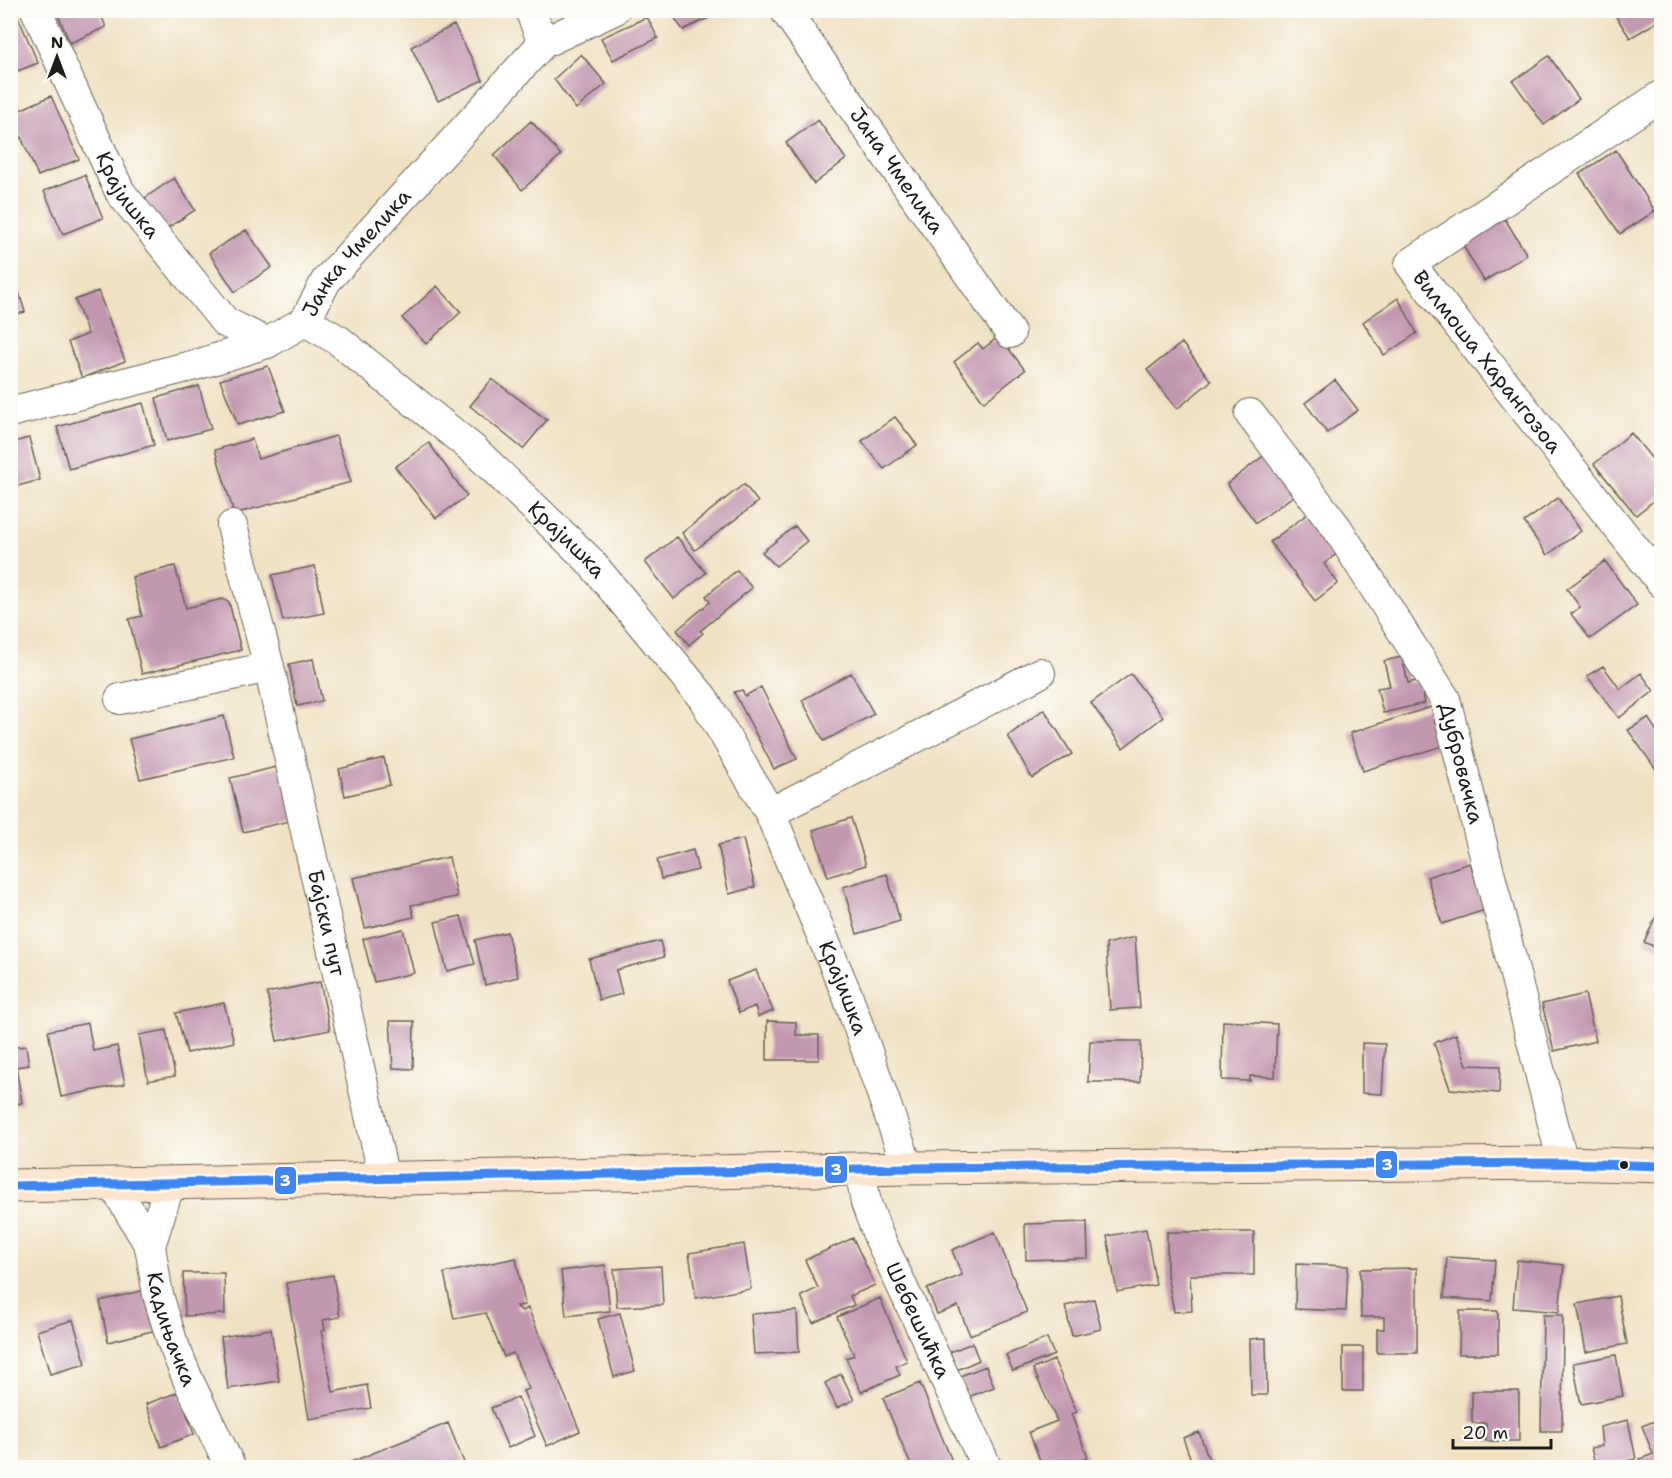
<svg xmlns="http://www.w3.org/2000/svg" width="1672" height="1478" font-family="'Shantell Sans',sans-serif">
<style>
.building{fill:#c298b1}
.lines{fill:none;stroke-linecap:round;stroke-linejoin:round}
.street-casing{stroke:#666156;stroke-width:32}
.secondary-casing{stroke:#666156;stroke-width:35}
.street{stroke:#fff;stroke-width:30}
.secondary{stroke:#fbe5cf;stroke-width:33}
.bus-1-casing{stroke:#fdfcf7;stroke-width:14}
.bus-1{stroke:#4186f0;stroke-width:9}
.bus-dot{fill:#1c1c1c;stroke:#fdfcf7;stroke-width:2}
.labels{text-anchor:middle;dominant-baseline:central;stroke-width:4.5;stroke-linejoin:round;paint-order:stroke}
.street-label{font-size:21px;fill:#1c1c1c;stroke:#fdfcf7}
.line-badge{stroke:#fdfcf7;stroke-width:2}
.badge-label{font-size:16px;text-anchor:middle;font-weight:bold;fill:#fff}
</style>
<rect width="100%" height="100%" fill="#fdfcf7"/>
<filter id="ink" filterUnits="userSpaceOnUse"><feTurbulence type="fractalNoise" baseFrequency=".0167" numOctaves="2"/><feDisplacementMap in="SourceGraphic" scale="12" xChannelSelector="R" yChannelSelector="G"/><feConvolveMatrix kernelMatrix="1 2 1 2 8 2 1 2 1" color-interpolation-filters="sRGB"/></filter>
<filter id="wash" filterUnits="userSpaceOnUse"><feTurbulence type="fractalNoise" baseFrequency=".008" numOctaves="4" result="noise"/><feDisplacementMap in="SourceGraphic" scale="24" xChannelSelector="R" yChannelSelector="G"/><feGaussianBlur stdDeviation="1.35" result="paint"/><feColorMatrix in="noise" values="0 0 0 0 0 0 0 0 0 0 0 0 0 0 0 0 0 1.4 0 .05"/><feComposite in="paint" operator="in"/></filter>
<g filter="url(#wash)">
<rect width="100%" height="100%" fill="#f0e1c3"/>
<g id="blocks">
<path class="building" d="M10 10H15L38 63 10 74Z
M56 10H99L106 27 70 43Z
M669 10H725L683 30Z
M1622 10H1662V19L1630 38 1615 15Z
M647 17 658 38 613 60 601 38Z
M454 25 483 80 438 101 411 47Z
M581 54 606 84 576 109 554 79Z
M1549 56 1579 99 1544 125 1513 81Z
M51 96 79 159 38 176 11 114Z
M818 120 846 159 814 184 786 143Z
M531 121 561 155 522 190 494 155Z
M1616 150 1655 211 1620 234 1579 174Z
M85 175 103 218 63 234 44 191Z
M174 178 195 210 163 231 142 200Z
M1505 219 1527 255 1484 281 1462 244Z
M246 230 272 267 235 292 209 253Z
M17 286 25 312 10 316V288Z
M437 286 461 312 426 344 402 318Z
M98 291 125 361 82 378 68 342 88 334 75 300Z
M1398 298 1417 333 1384 355 1363 322Z
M999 336 1025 370 984 402 954 362 978 343 983 349Z
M1182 343 1211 381 1177 409 1147 370Z
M268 366 285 411 238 425 220 380Z
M492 379 547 420 523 449 470 406Z
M1335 380 1358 410 1327 433 1305 403Z
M199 386 211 429 167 441 156 398Z
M143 403 154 445 69 469 57 427Z
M895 417 917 445 884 469 862 441Z
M1631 433 1662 471V494L1636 515 1594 464Z
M336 436 351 482 234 514 215 450 252 439 258 459Z
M29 438 40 480 10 488V443Z
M429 443 467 496 436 518 395 467Z
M1266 454 1296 494 1256 523 1227 484Z
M744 484 758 502 695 550 682 533Z
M1558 498 1581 531 1547 555 1524 522Z
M1310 512 1339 552 1324 564 1338 583 1315 601 1270 542Z
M795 526 807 541 776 566 762 552Z
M677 537 706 573 674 599 645 562Z
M1605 561 1637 605 1590 639 1571 614 1580 607 1567 589Z
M175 566 186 608 222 599 229 602 241 650 142 674 129 619 142 616 132 577Z
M315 566 324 613 283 621 272 575Z
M737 570 752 588 700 631 703 633 689 645 677 630 710 602 706 596Z
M1402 657 1408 683 1420 680 1425 703 1383 713 1377 688 1390 686 1384 661Z
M313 659 322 701 297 706 289 664Z
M1603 666 1620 689 1641 673 1654 691 1619 718 1587 676Z
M851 673 874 714 824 741 802 700Z
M1131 674 1163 717 1123 748 1091 703Z
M761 687 797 759 774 769 734 692 742 690 745 696Z
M1431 707 1442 746 1363 771 1350 733Z
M1044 709 1072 754 1032 778 1008 736Z
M224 716 234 757 140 779 129 739Z
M1648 718 1658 733 1662 730V778L1628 730Z
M384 758 390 785 345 796 339 769Z
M285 765 298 819 243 832 230 778Z
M851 818 866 865 828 877 813 830Z
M743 839 755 887 729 894 718 845Z
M693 850 698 870 661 879 657 860Z
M449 857 457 897 411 905 414 917 365 928 353 878Z
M1470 863 1485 910 1442 924 1427 877Z
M887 874 900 921 857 934 843 887Z
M1657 914 1662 916V950L1644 942Z
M461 916 475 964 447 971 435 922Z
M403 929 414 973 374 982 363 939Z
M507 932 518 977 485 985 475 940Z
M1135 937 1140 1008 1110 1010 1106 944Z
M660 941 664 957 616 970 622 994 599 1000 589 959Z
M756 970 773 1011 758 1017 755 1006 739 1013 727 981Z
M320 982 330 1030 277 1041 267 993Z
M1585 994 1596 1041 1554 1051 1542 1004Z
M224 1003 234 1042 187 1053 176 1013Z
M390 1021H414L413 1069 393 1068Z
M767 1021 796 1022V1035H819V1060H767Z
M1223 1021 1277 1024 1275 1077 1250 1076V1081L1222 1080Z
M88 1023 93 1051 117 1046 125 1084 61 1097 48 1031Z
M166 1030 175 1076 148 1081 139 1035Z
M1456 1034 1467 1065 1500 1066 1499 1093 1450 1089 1434 1043Z
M1090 1041H1141L1140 1082H1088Z
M1362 1043 1385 1044 1382 1094 1362 1093Z
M26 1046 29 1065 16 1067 22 1103 10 1105V1048Z
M1087 1222 1088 1258 1026 1260 1025 1224Z
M1146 1229 1156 1285 1117 1292 1107 1236Z
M995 1232 1027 1312 970 1335 958 1306 937 1314 927 1289 962 1275 952 1250Z
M1167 1232H1254V1275H1190L1192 1311 1174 1312 1167 1275Z
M853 1238 875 1285 850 1296 854 1305 813 1323 801 1296 818 1288 805 1260Z
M744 1244 751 1289 696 1298 689 1253Z
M1447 1257 1495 1260 1492 1301 1444 1298Z
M516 1258 525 1305 516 1306 522 1311 528 1308 580 1431 547 1446 523 1391 529 1389 513 1353 504 1357 486 1313 454 1319 444 1273Z
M1517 1260 1564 1265 1559 1312 1513 1308Z
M1296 1264 1348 1266 1346 1311 1295 1309Z
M605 1265 610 1311 566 1316 561 1271Z
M661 1266 663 1305 617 1307 614 1269Z
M1417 1268V1353H1377V1329H1384V1317H1361L1360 1269Z
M183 1273H224L225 1314 185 1316Z
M333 1275 340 1317 323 1320 325 1330 321 1331 333 1392 367 1385 371 1408 309 1419 286 1283Z
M149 1289 160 1329 108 1342 100 1301Z
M1618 1296 1627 1344 1586 1352 1577 1304Z
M880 1298 907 1361 896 1366 900 1375 861 1392 846 1358 854 1355 837 1317Z
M1094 1299 1101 1329 1072 1336 1065 1306Z
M797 1311 799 1352 754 1354 751 1314Z
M1460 1311H1498V1354H1459Z
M620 1313 635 1371 614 1377 598 1319Z
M1543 1315H1563L1562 1431H1541Z
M73 1320 86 1364 50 1374 37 1331Z
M271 1329 279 1381 228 1389 221 1337Z
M1047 1338 1054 1355 1013 1371 1006 1355Z
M1266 1338 1267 1395H1251L1250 1339Z
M972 1343 979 1360 957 1370 950 1352Z
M1343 1347H1363V1391H1343Z
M1616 1355 1623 1396 1581 1404 1573 1363Z
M1054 1360 1077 1412 1071 1414 1088 1457 1060 1468H1043L1029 1432 1057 1421 1033 1369Z
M986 1366 994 1387 968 1397 960 1376Z
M841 1374 854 1400 837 1408 825 1383Z
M920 1383 944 1442 955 1468H912L883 1398Z
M1472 1391H1519V1441H1486V1423H1472Z
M179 1392 194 1434 161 1447 146 1404Z
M518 1397 535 1436 508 1448 491 1408Z
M1662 1418V1468H1643L1640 1459 1653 1454 1642 1426Z
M1628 1420 1636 1459 1596 1467 1591 1448 1602 1446 1600 1427Z
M448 1423 465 1465 458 1468H336Z
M1199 1432 1212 1468H1194L1183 1438Z"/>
</g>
</g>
<g filter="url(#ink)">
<use href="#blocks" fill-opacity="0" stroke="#666156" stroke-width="1.5"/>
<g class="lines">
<defs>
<g id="street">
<path id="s1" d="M36 10 120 192 225 322 267 343"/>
<path d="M530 10 543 43"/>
<path id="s2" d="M785 10 1010 333"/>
<path id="s3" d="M1662 95 1410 264 1662 583"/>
<path id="s4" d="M305 321 338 340 474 450 588 559 703 698 770 813 848 997 908 1168"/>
<path id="s5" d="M10 412 199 364 267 343 305 321 326 281 543 43 614 10"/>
<path id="s6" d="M1250 414 1337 528 1445 699 1563 1163"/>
<path id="s7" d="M232 526 269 667 384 1178"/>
<path d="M120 699 269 667"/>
<path d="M770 813 1040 673"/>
<path id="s8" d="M860 1170 866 1203 878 1235 987 1468"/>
<path id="s9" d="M170 1183 150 1246 158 1295 172 1341 189 1382 231 1468"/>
<path d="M113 1184 150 1246"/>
</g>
<path id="secondary" d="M10 1186 908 1168 1563 1163 1662 1166"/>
</defs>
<use href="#street" class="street-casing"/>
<use href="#secondary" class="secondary-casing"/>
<use href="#street" class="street"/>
<use href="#secondary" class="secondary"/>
<defs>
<path id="bus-1" d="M10 1186 908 1168 1563 1163 1662 1166"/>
</defs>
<use href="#bus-1" class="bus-1-casing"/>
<use href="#bus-1" class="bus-1"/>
</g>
</g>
<circle class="bus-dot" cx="1624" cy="1165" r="5"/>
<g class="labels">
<g class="street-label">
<text stroke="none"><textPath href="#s2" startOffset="196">Јана Чмелика</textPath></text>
<text stroke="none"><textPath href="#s1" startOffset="207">Крајишка</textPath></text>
<text stroke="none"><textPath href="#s5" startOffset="396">Јанка Чмелика</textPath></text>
<text stroke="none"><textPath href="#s3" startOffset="428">Вилмоша Харангозоа</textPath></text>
<text stroke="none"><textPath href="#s4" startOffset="342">Крајишка</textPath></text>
<text stroke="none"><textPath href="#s6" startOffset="412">Дубровачка</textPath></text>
<text stroke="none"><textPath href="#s7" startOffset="408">Бајски пут</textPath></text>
<text stroke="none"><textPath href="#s4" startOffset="874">Крајишка</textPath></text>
<text stroke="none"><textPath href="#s8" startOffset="162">Шебешићка</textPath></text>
<text stroke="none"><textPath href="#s9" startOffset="152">Кадињачка</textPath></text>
</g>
</g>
<g class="line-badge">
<rect x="1375" y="1150" width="23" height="29" rx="6" fill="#4186f0"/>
<rect x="824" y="1155" width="24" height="29" rx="6" fill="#4186f0"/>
<rect x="274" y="1166" width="23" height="29" rx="6" fill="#4186f0"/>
</g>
<g class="badge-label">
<text x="1387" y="1170">3</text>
<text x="836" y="1175">3</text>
<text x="285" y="1186">3</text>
</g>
<rect width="1672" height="1478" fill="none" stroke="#fdfcf7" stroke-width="36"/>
<g transform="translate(57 57)" stroke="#fdfcf7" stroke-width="4.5" paint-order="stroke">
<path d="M0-4.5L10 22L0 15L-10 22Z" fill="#1c1c1c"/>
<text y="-9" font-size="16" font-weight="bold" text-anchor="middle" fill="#1c1c1c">N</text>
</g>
<path d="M1453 1439v9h98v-9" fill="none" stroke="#1c1c1c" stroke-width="3"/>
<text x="1462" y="1439" font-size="18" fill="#1c1c1c" stroke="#fdfcf7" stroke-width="4.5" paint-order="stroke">20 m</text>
</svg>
